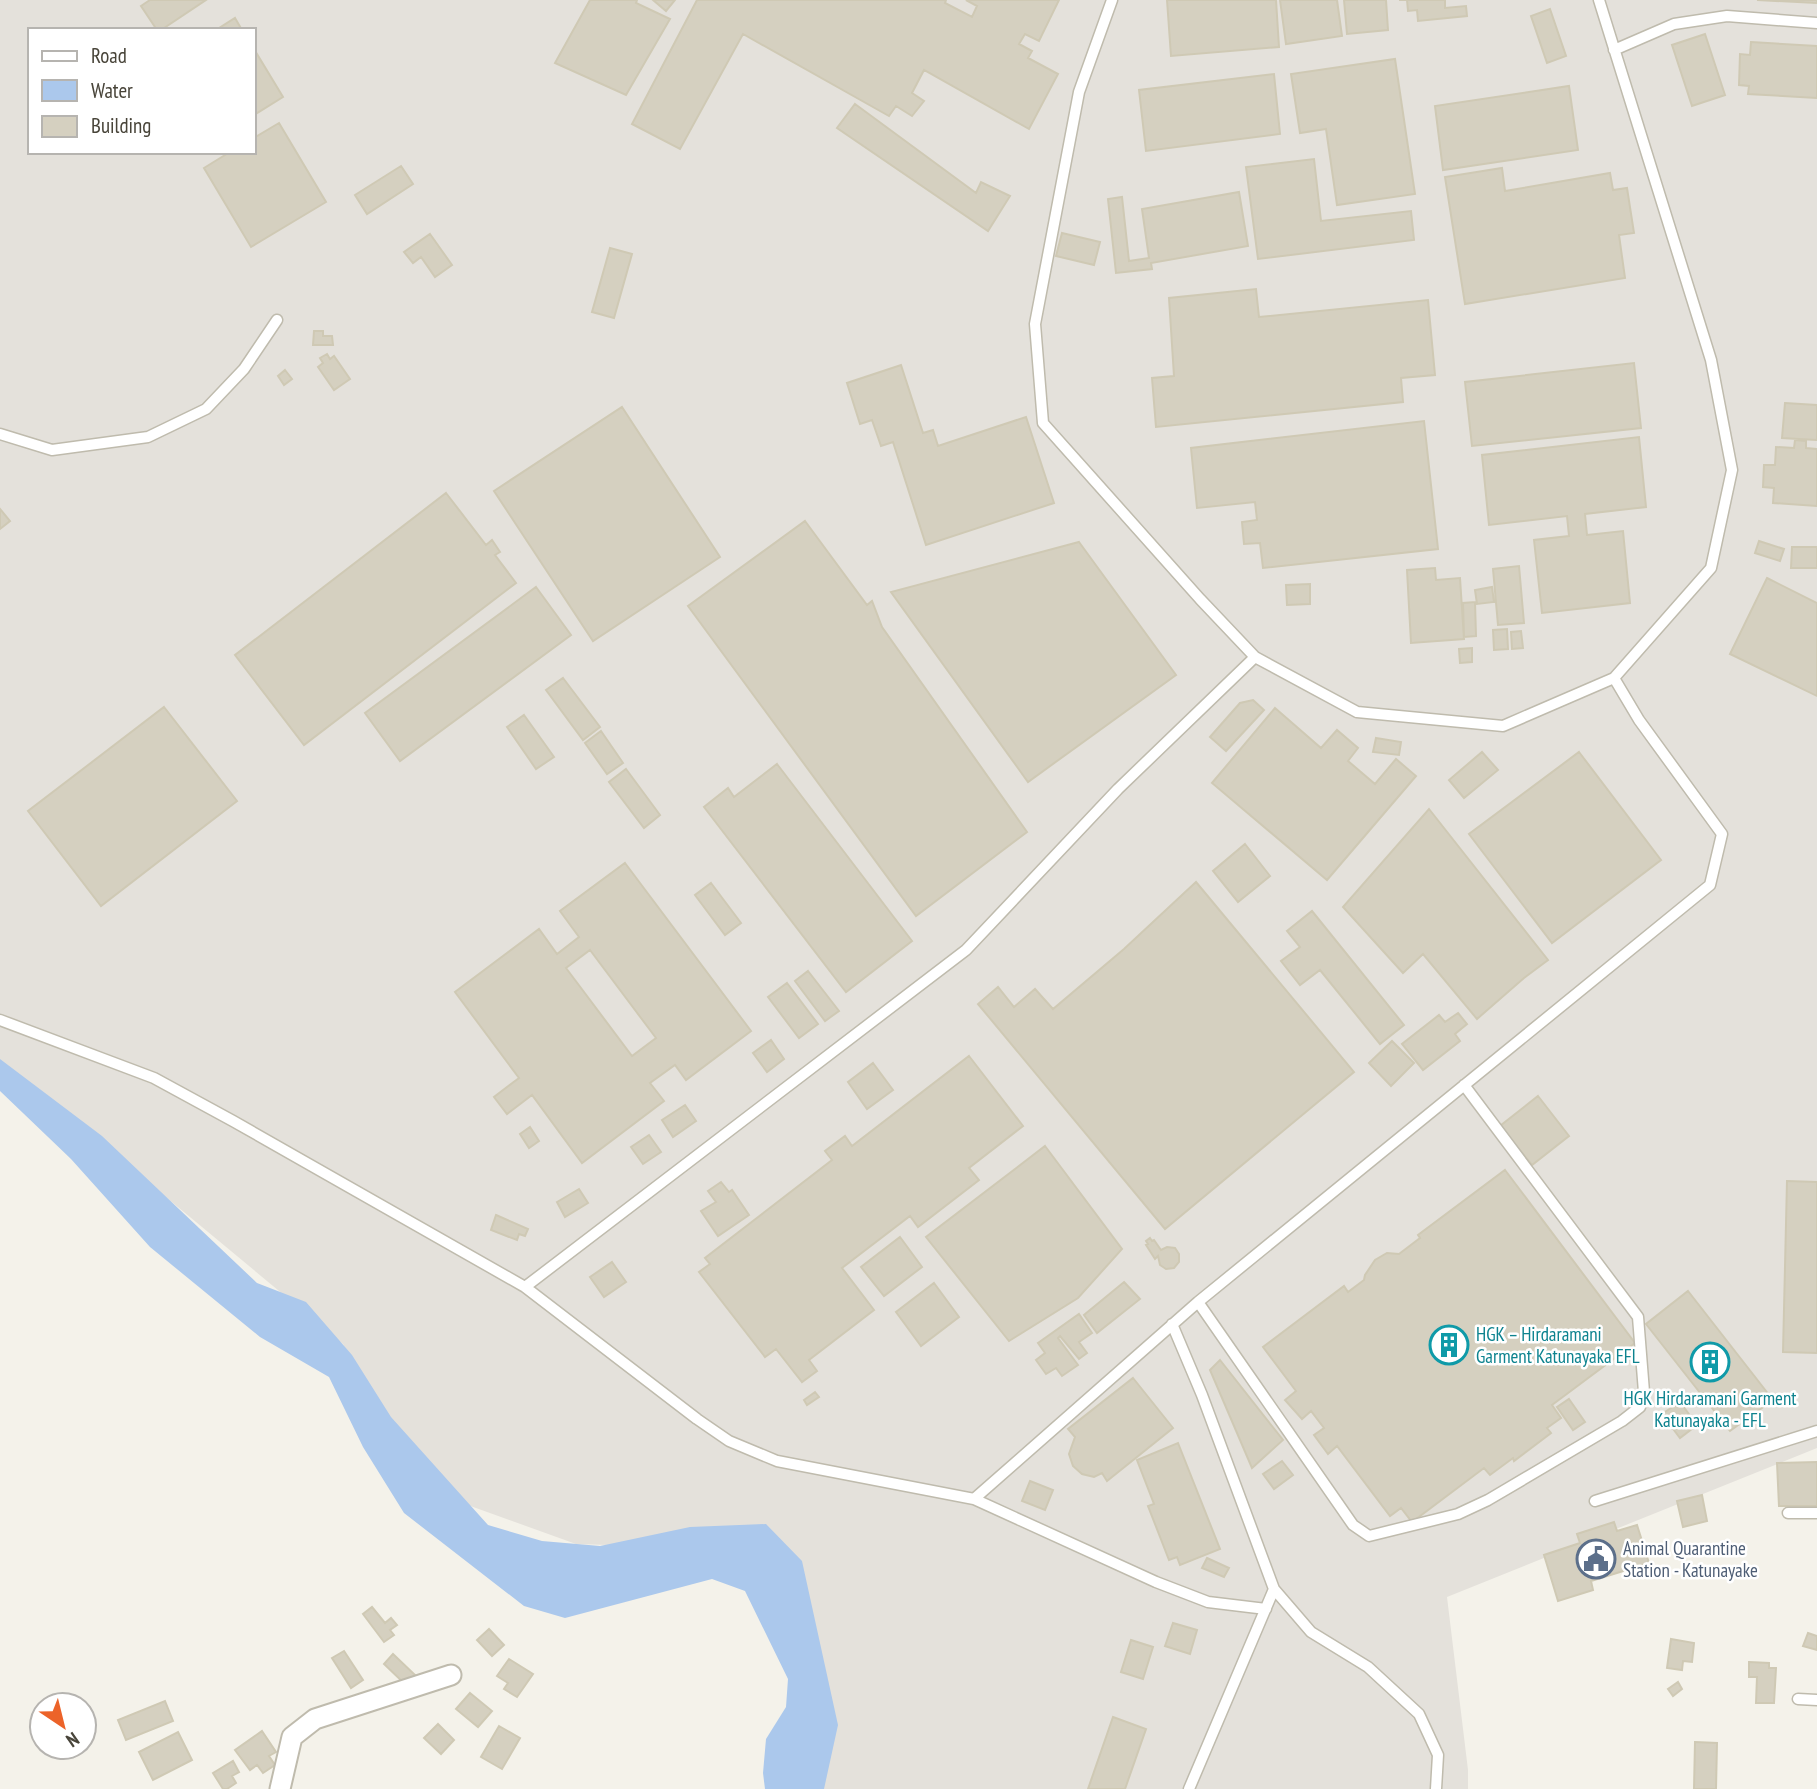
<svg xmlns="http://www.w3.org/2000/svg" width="1817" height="1789" font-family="'PT Sans Narrow',sans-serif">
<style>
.industrial{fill:#e4e1db;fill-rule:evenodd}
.water{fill:#abc8ec}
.building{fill:#d5d0c0;stroke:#cfc9b4;stroke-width:2;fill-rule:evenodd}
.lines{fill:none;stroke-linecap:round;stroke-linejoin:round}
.service-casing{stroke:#bfbbad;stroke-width:13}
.minor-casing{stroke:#bfbbad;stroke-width:23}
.service{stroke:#fff;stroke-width:10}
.minor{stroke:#fff;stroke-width:19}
.labels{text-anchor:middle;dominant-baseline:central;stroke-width:5;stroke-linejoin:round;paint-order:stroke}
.culture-label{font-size:19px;fill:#0d838f;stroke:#fff;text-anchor:start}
.service-label{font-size:19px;fill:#4e5e75;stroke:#fff;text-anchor:start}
</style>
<rect width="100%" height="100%" fill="#f4f2ea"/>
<path class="industrial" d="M0 0H1817V1448L1447 1597 1468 1770V1789H800L807 1661 769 1550 576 1544 426 1490 343 1344 167 1198 0 1070ZM30 30H254V152H30Z"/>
<path class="water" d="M0 1059 102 1136 257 1283 306 1302 352 1355 391 1417 488 1525 542 1541 600 1546 690 1527 766 1524 802 1561 838 1725 824 1789H765L763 1773 766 1739 786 1707 788 1679 745 1591 712 1579 565 1618 524 1606 404 1513 363 1447 329 1377 260 1337 150 1247 71 1159 0 1091Z"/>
<path class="building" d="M150 0H206L161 30H157L141 6Z
M590 0H637L636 3 670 19 626 95 555 63Z
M653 0H675L666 11Z
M697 0H946L945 3 972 17 977 6 966 0H1059L1039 41 1025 34 1019 44 1032 51 1028 58 1058 74 1029 129 924 70 912 93 924 101 912 116 896 106 889 116 743 34 680 149 632 124Z
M1167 0H1276L1279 47 1171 56Z
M1280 0H1337L1342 36 1286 44Z
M1344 0H1386L1388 30 1347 34Z
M1399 0H1445V8L1466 6 1467 16 1418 21 1417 10 1408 11 1407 0Z
M1757 0H1817V3Z
M1550 9 1566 56 1547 63 1531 16Z
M235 18 242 30H216Z
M1705 34 1725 95 1692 106 1672 45Z
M1751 42 1817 46V98L1748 94 1749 86 1739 85 1740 54 1750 55Z
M254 49 283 97 254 115Z
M1395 59 1415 194 1337 205 1326 129 1300 133 1291 74Z
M1274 74 1280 134 1146 151 1139 90Z
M1569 86 1578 150 1443 170 1435 106Z
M855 104 976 193 981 182 1010 196 988 231 837 128Z
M279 123 326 202 251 247 204 168 230 152H254V138Z
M1314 159 1321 221 1411 211 1414 240 1258 259 1246 167Z
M401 166 413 184 367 214 355 195Z
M1502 168 1505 191 1610 173 1613 190 1627 188 1634 233 1619 235 1625 278 1465 304 1445 177Z
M1239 192 1248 246 1151 263 1152 269 1116 273 1108 199 1122 197 1129 261 1149 258 1142 209Z
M1062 233 1100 242 1094 265 1056 256Z
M430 234 452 265 435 277 421 257 413 263 404 252Z
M610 248 632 254 614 318 592 312Z
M1256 289 1259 317 1428 300 1435 375 1401 378 1403 402 1156 427 1152 378 1174 376 1169 298Z
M314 331H323V336H332L333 345H313Z
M327 354 330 359 334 356 350 379 334 390 318 367 323 363 320 358Z
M1634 363 1641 428 1472 446 1465 382Z
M901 365 923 433 933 430 938 446 1026 417 1054 503 926 545 893 442 881 446 872 420 860 424 847 383Z
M285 370 292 379 284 385 278 376Z
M1785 403 1817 405V440L1782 438Z
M622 407 720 557 593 641 494 491Z
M1424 421 1438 549 1263 568 1260 543 1244 544 1242 522 1257 520 1255 502 1197 508 1191 448Z
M1639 437 1646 507 1585 514 1587 535 1623 531 1630 603 1542 613 1534 540 1569 536 1567 516 1489 525 1482 455Z
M1795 440 1806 441V448L1817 449V506L1773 503 1774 488 1763 487 1764 465H1775L1776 447 1794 448Z
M446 493 486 545 492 540 500 552 495 555 516 583 304 745 235 655Z
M0 509 10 521 0 529Z
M805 521 867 605 872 601 882 627 1027 832 916 916 688 606Z
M1759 541 1784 549 1780 561 1755 553Z
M1079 542 1176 675 1028 782 891 592Z
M1792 547H1817V568H1791Z
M1519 566 1524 623 1498 625 1493 569Z
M1435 568 1436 580 1460 578 1464 639 1411 643 1407 570Z
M1767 578 1817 603V696L1730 654Z
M1310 584V604L1287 605 1286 585Z
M536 587 571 635 400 761 365 713Z
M1492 587 1494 602 1477 604 1475 590Z
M1475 602 1476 636 1464 637 1463 603Z
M1507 629 1508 649 1494 650 1493 630Z
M1521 631 1523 648 1512 649 1511 632Z
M1472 648V662L1460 663 1459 649Z
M563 678 600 727 583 740 546 690Z
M1253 700 1264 710 1226 751 1210 737 1240 703Z
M164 707 237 801 101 906 28 811Z
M1275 708 1321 748 1337 730 1358 748 1348 761 1375 784 1396 759 1416 776 1327 880 1212 783Z
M524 715 554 757 536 769 507 727Z
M601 731 623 763 607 774 585 743Z
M1376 738 1401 742 1399 755 1373 752Z
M1482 752 1498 770 1464 798 1449 780Z
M1579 752 1661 860 1552 943 1469 834Z
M777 764 912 941 846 992 704 807 728 788 734 797Z
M626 769 660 815 644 828 609 782Z
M1429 809 1548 960 1524 978 1477 1019 1423 954 1403 973 1343 907Z
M1245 844 1270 876 1238 902 1213 871Z
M625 863 751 1031 686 1080 675 1065 650 1083 664 1101 582 1163 532 1095 507 1114 494 1097 519 1078 455 992 539 929 557 954 579 937 560 911ZM590 950 656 1038 632 1056 566 968Z
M1196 882 1354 1072 1165 1229 978 1004 998 987 1014 1007 1035 989 1053 1009 1124 949Z
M711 883 741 923 725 935 695 895Z
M1312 911 1404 1025 1380 1044 1320 970 1300 985 1281 961 1300 947 1287 931Z
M808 971 839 1011 825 1021 795 981Z
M787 983 818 1024 799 1038 768 997Z
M1458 1013 1467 1024 1455 1034 1460 1041 1423 1070 1402 1044 1439 1015 1445 1022Z
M771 1040 784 1059 767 1072 753 1053Z
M1392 1041 1414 1063 1391 1086 1369 1063Z
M969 1056 1023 1126 969 1168 979 1180 918 1227 910 1216 842 1268 874 1310 809 1360 817 1371 802 1382 776 1349 765 1357 699 1272 710 1264 705 1258 832 1160 825 1151 845 1136 852 1146Z
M873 1063 893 1090 867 1109 848 1082Z
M1538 1096 1569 1136 1532 1165 1500 1126Z
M685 1105 696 1121 673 1137 662 1120Z
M530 1127 539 1141 529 1148 520 1134Z
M649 1135 661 1152 643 1164 631 1147Z
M1045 1146 1122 1249 1078 1298 1009 1341 926 1237Z
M1505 1170 1635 1343 1552 1405 1561 1418 1547 1428 1551 1433 1514 1461 1513 1458 1490 1475 1484 1468 1412 1522 1401 1508 1390 1516 1337 1446 1328 1454 1314 1435 1324 1428 1311 1411 1302 1419 1285 1400 1296 1391 1263 1347 1344 1286 1348 1292 1364 1280 1365 1275 1375 1260 1387 1253 1399 1254 1420 1238 1418 1235Z
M1787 1181 1817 1182V1353L1783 1352Z
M721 1182 729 1192 732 1190 749 1215 718 1236 701 1211 716 1202 708 1191Z
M579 1189 588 1203 565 1217 557 1202Z
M496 1215 528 1229 525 1236 519 1234 517 1240 491 1230Z
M900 1237 922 1267 884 1296 861 1267Z
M1150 1238 1152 1241 1154 1240 1161 1250 1167 1247 1175 1248 1179 1254V1262L1174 1268 1166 1269 1160 1265 1158 1256 1155 1259 1146 1245 1148 1244 1146 1241Z
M612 1262 626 1282 604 1297 590 1277Z
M1124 1282 1140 1299 1097 1333 1084 1315Z
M934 1283 959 1317 921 1346 896 1312Z
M1688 1291 1773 1400 1730 1431 1646 1324Z
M1079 1314 1092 1333 1079 1342 1087 1353 1079 1359 1060 1336 1058 1338 1078 1365 1062 1376 1056 1368 1046 1374 1036 1360 1045 1353 1038 1343Z
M1220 1360 1283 1440 1252 1468 1210 1370Z
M1133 1378 1173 1428 1107 1481 1102 1473 1094 1477 1082 1474 1073 1466 1069 1454 1075 1437 1068 1429Z
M815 1392 819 1397 807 1405 804 1400Z
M1569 1399 1585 1422 1573 1430 1557 1407Z
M1680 1402 1697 1425 1680 1438 1662 1414Z
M1178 1443 1220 1549 1180 1565 1177 1557 1169 1560 1148 1506 1154 1504 1137 1460Z
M1282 1461 1293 1475 1274 1489 1263 1474Z
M1817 1462V1506H1779L1777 1463Z
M1030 1481 1053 1490 1045 1510 1022 1501Z
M1702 1495 1707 1521 1683 1527 1677 1501Z
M1614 1522 1617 1531 1637 1525 1649 1563 1591 1581 1593 1590 1558 1601 1544 1555 1580 1543 1577 1534Z
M1207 1558 1229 1568 1224 1577 1202 1568Z
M372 1607 385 1623 391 1618 397 1625 390 1630 394 1635 384 1642 363 1614Z
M1173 1623 1197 1630 1190 1654 1165 1646Z
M489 1629 504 1645 492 1656 477 1640Z
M1808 1633 1817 1636V1650L1803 1646Z
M1671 1639 1694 1643 1692 1662 1683 1661 1682 1670 1667 1668Z
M1131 1640 1153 1647 1143 1679 1121 1672Z
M344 1651 363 1680 351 1688 332 1658Z
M393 1654 415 1675 406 1685 384 1664Z
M509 1659 533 1674 517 1697 504 1689 508 1683 497 1676Z
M1749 1662 1769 1663V1668H1776L1774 1703H1756L1757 1677H1749Z
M1678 1682 1682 1689 1673 1696 1668 1689Z
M470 1693 492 1711 478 1727 456 1709Z
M165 1701 173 1721 126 1740 118 1720Z
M1113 1717 1146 1729 1125 1789H1088Z
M438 1724 454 1740 441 1754 424 1738Z
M499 1726 520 1738 502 1769 481 1757Z
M262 1731 276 1752 269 1756 275 1765 263 1773 257 1765 250 1770 235 1750Z
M178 1732 192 1760 153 1780 139 1752Z
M1695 1742 1717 1743 1716 1789H1694Z
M233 1761 239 1772 232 1776 236 1783 227 1789H223L213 1773Z"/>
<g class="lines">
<defs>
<path id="service" d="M1112 0 1079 92 1035 324 1043 423 1200 599 1255 657 1357 712 1503 726 1614 678 1711 568 1732 470 1711 360 1599 0
M1614 50 1674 24 1727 16 1817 23
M0 434 52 450 148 437 206 409 244 369 277 320
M0 1020 154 1078 233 1121 525 1287 697 1419 729 1441 777 1461 974 1499 1156 1582 1208 1602 1266 1609
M525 1287 966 950 1118 789 1255 657
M1198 1302 1353 1525 1369 1536 1458 1514 1488 1500 1622 1421 1640 1407 1644 1392 1638 1317 1464 1085
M1172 1324 1202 1395 1274 1589 1311 1632 1368 1667 1419 1714 1438 1755 1436 1789
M974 1499 1198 1302 1710 885 1722 834 1639 720 1614 678
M1595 1501 1817 1431
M1788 1513H1817
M1798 1699 1817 1700
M1189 1789 1274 1589"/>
<path id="minor" d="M280 1789 292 1737 315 1719 451 1675"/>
</defs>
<use href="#service" class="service-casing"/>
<use href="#minor" class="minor-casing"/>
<use href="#service" class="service"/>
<use href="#minor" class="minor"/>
</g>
<defs>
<symbol id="building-ring" viewBox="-11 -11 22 22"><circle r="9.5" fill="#fff" stroke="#0f9aa8" stroke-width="1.5"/><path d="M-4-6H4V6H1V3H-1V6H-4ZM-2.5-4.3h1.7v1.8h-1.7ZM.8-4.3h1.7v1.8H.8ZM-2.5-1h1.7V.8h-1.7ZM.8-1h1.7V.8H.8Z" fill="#0f9aa8"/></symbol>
<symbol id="civic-ring" viewBox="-11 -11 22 22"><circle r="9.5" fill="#fff" stroke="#5c6f8a" stroke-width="1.5"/><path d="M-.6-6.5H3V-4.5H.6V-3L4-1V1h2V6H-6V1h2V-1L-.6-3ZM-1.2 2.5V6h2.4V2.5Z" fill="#5c6f8a"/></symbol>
</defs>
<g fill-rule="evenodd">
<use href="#building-ring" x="1427" y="1323" width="44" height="44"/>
<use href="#building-ring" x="1688" y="1340" width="44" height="44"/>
<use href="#civic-ring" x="1574" y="1537" width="44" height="44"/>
</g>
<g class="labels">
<g class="culture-label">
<text x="1476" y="1334">HGK – Hirdaramani<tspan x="1476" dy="22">Garment Katunayaka EFL</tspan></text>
<text x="1710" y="1398" text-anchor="middle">HGK Hirdaramani Garment<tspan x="1710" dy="22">Katunayaka - EFL</tspan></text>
</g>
<g class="service-label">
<text x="1623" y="1548">Animal Quarantine<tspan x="1623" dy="22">Station - Katunayake</tspan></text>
</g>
</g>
<rect x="28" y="28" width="228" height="126" fill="#ffffff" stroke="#b6b4b0" stroke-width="2"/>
<rect x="42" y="51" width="35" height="10" fill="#ffffff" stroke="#b6b4b0" stroke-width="2"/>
<text x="91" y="63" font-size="21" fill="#484439">Road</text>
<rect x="42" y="80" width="35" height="21" fill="#abc8ec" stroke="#b6b4b0" stroke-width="2"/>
<text x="91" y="98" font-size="21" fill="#484439">Water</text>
<rect x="42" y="116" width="35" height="21" fill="#d5d0c0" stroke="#b6b4b0" stroke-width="2"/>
<text x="91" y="133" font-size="21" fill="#484439">Building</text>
<g transform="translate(63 1726) rotate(145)"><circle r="33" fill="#ffffff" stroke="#b6b4b0" stroke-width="2"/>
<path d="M0-5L12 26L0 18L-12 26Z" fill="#ec6329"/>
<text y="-10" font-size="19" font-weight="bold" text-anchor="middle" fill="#484439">N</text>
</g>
</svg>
